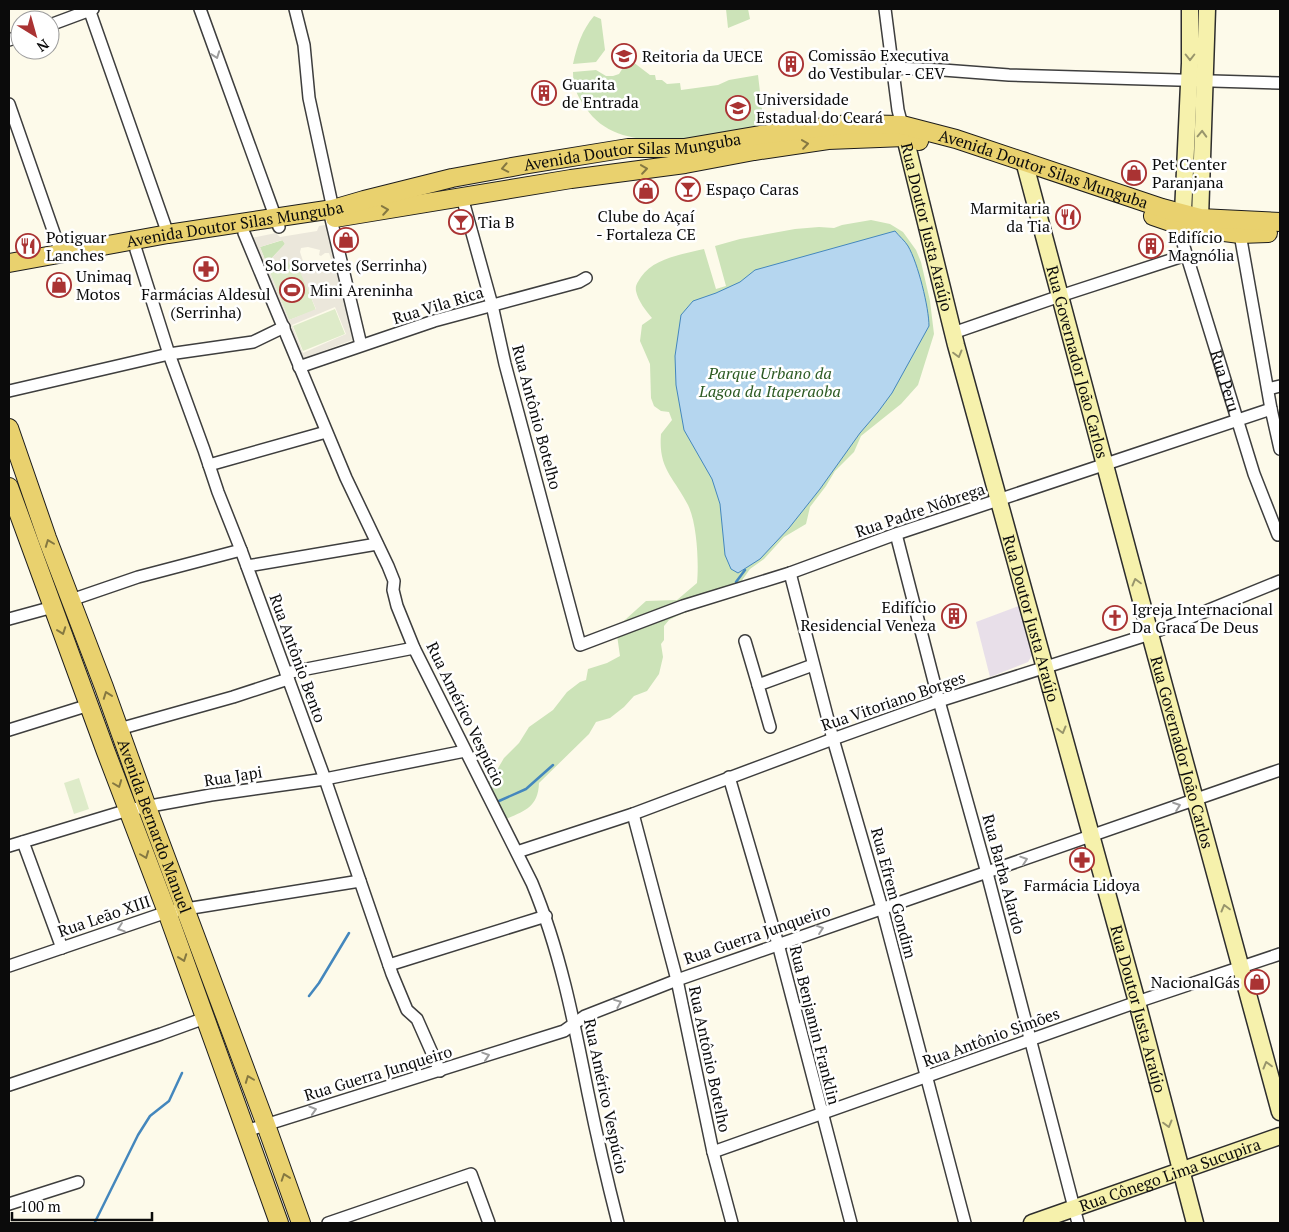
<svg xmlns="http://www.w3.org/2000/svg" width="1289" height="1232" font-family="'PT Serif',serif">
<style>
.industrial{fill:#e8dfe9}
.green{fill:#cce3b8}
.pitch{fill:#deebc9}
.plaza{fill:#ebe7db;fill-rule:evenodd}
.water{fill:#b5d6ef;stroke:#4487bd}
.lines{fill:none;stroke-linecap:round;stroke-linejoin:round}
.stream{stroke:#4487bd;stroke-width:2.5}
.street-casing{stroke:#3e3e3e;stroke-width:14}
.secondary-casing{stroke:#2d2d2d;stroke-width:19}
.primary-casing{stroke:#1c1c1c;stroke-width:20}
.street{stroke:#fff;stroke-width:11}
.secondary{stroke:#f6f1ac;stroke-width:16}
.primary{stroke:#e9d16e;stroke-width:18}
.oneway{stroke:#9d9d9d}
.oneway2{stroke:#98956c}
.oneway3{stroke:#857841}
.labels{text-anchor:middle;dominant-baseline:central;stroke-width:5;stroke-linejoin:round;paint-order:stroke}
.poi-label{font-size:16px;fill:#0b0b0b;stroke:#fff;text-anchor:start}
.street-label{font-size:16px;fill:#0b0b0b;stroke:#fff}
.park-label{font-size:16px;font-style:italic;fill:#2c5a23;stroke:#fff}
</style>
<rect width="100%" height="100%" fill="#fdfaea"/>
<path class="industrial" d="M1019 606 1033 654 1028 662 990 677 976 622Z"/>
<path class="green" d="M726 9H748L750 19 728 28Z
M594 16 601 19 605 50 596 62 573 64C577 46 582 30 594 16Z
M633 62 650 75H655L656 80H662L667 84 680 83 681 90 718 85 729 80 758 75 764 126C713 134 620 161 586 108 577 96 573 87 573 72L596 70 606 76H613L619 74 626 63Z
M871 220 890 224 903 232 916 250 921 262 930 301 934 334 918 385 901 404 861 436 854 452 835 471 826 486 810 507 806 524 784 537 764 559 750 569 738 586 709 603 677 616 669 620 664 626V640L661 644 663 657 659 674 647 691 634 696 624 707 610 718 596 722 589 734 539 783C538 808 524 811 504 820L486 783 497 777V770L504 758 519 743 529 727 553 710 567 692 580 682 586 680 588 669 607 663 620 656 616 628 646 601 677 600 697 583C699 563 697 523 688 505 674 477 658 469 661 434L672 420 669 412 661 411 654 406 651 398 650 364 640 341 642 325 652 318C646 311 638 301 636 291 635 285 638 282 641 277 654 258 683 254 704 249L716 289 726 286 715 246 740 239 795 229 819 227 834 228 842 225Z
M283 240 285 244 268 262H266L260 247Z"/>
<path class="pitch" d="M296 259 316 310 289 320 269 270Z
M335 309 345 334 303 351 293 326Z
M79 778 89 809 74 814 64 783Z"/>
<path class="plaza" d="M325 225 327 227 355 339 302 359 251 238 276 233 280 237 317 231 319 226ZM282 240 285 244 268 262H266L260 247ZM308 247 320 250 319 255 321 256 325 253H329L333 265 332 267 322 272 309 270 306 263 304 264 300 252 301 248ZM295 260 316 309 289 320 269 270ZM335 307 346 334 303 353 292 325Z"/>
<path class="water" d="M895 231C899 236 905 241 908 246 918 263 929 308 929 326L892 393 878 412 860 433 820 489 789 528 760 559 738 573 731 569 725 555 720 504 712 479 684 430 676 385 675 356 681 315 693 301 716 293 740 282 755 270Z"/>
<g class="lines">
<path class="stream" d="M736 582 745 570
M499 801 526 789 553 765
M309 996 319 983 349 933
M95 1222 138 1135 150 1116 169 1101 182 1073"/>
<defs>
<g id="street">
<path d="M89 9 168 234"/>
<path d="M200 9 279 227"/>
<path d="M295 9 304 45 309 98 333 209"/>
<path d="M885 9 898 110 902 125"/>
<path d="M50 25 93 9"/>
<path d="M9 40 20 36"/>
<path d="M893 68 943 70 1009 75 1280 83"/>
<path d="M9 104 61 253"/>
<path d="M462 197 492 305 505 364 580 645 683 606 790 573 896 534 1271 409"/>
<path d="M331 219 361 345"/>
<path id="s1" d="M1177 224 1254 474 1278 535"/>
<path d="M244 233 346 478 388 566 394 581 393 590 397 606 414 648 532 883C560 950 574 1022 588 1093 597 1137 607 1180 618 1223"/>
<path d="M1240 234 1271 409 1280 449"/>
<path d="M136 250 169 354 204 450 218 492 241 550 325 779 392 974 407 1010 417 1019 440 1071"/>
<path d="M953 333 1060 296 1186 255"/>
<path d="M299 367 434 321 579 282 586 278"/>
<path d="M1268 389 1280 386"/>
<path d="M9 391 169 354 253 342 284 327"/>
<path d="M209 465 326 432"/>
<path d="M896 534 939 701 987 873 1078 1223"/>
<path d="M247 566 377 544"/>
<path d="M790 573 833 739 882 908 965 1223"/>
<path d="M71 600 138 577 241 550"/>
<path d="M9 619 53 607"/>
<path d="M745 641 758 685"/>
<path d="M286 673 414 648"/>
<path d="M770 727 758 685 813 665"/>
<path d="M119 729 233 697 288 679"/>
<path d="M9 730 89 705"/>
<path d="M729 777 778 944 851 1223"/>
<path d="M633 814 677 980 713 1152 732 1223"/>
<path d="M23 842 62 948"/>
<path d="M9 846 128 810 211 795 325 779 465 751"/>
<path d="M517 852 633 814 833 739 939 701 1150 634 1280 581"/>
<path d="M389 965 546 916"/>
<path d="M9 966 167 912 360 881"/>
<path d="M9 1085 161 1034 205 1018"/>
<path d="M246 1131 564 1031 585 1016 677 980 1280 770"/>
<path d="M713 1152 1137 1002 1280 954"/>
<path d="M9 1204 78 1182"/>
<path d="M328 1223 471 1174 489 1223"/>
</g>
<g id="secondary">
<path id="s2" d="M902 125 956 345 1137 1002 1195 1223"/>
<path id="s3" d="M1024 161 1150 634 1280 1112"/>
<path d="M1183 213 1190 63V9"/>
<path d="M1200 218 1207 9"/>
<path id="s4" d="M1032 1223 1280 1136"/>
</g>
<g id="primary">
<path d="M1153 216 1185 227 1240 234 1268 233"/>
<path d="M335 218 571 179 685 164 754 151 828 140 905 137 919 141"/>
<path id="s5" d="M9 263 168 234 333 209 364 200 452 178 523 165 628 148H684L760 135 849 124 902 125 956 139 1162 208 1200 218 1280 222"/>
<path id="s6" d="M9 428 47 538 104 687 147 807 266 1125 301 1223"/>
<path d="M9 487 106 752 167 912 279 1223"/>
</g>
</defs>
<use href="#street" class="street-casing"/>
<use href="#secondary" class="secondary-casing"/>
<use href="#primary" class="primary-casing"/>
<use href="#street" class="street"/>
<use href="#secondary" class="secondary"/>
<use href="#primary" class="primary"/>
</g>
<defs><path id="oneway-chevron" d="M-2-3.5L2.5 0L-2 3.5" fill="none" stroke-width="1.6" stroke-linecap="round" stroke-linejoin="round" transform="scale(1.25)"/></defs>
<g class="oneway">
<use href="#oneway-chevron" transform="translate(216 55) rotate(70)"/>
<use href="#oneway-chevron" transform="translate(1177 806) rotate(-20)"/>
<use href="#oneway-chevron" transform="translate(1024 860) rotate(-19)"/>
<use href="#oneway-chevron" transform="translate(121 928) rotate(161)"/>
<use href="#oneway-chevron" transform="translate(820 929) rotate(-19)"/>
<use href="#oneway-chevron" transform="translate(618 1003) rotate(-22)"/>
<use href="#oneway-chevron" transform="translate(486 1056) rotate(-18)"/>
<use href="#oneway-chevron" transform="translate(313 1110) rotate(-17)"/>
</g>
<g class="oneway2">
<use href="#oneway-chevron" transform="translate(1190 57) rotate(90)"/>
<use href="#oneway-chevron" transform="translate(1202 134) rotate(-88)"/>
<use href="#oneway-chevron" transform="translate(958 354) rotate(75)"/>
<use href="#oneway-chevron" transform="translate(1136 582) rotate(-105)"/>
<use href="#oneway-chevron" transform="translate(1062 730) rotate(75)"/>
<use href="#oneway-chevron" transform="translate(1225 908) rotate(-105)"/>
<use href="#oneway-chevron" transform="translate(1267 1065) rotate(-105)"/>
<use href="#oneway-chevron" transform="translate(1168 1124) rotate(75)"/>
</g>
<g class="oneway3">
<use href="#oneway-chevron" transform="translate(805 144) rotate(-8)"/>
<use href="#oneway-chevron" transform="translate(505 168) rotate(169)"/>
<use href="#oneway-chevron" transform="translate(644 169) rotate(-8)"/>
<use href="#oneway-chevron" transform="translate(385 210) rotate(-9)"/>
<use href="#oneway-chevron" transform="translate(49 543) rotate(-111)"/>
<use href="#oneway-chevron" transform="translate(62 631) rotate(70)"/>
<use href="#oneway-chevron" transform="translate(107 695) rotate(-110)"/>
<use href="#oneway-chevron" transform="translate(118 784) rotate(69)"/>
<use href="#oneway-chevron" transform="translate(145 855) rotate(69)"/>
<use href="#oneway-chevron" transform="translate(183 958) rotate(70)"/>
<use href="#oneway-chevron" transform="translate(249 1079) rotate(-111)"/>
<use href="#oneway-chevron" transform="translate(285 1177) rotate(-109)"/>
</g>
<defs>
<symbol id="university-ring" viewBox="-11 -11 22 22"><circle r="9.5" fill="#fff" stroke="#a33" stroke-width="1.5"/><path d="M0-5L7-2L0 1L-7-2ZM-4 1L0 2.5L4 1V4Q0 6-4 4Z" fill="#a33"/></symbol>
<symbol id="building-ring" viewBox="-11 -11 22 22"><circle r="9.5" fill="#fff" stroke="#a33" stroke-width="1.5"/><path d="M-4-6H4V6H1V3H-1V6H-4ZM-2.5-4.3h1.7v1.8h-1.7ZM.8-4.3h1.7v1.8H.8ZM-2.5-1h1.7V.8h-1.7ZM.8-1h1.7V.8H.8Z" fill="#a33"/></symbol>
<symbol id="shop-ring" viewBox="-11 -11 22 22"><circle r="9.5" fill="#fff" stroke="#a33" stroke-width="1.5"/><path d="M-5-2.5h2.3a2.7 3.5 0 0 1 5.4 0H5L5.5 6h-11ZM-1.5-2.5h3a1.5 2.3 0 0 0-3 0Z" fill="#a33"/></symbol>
<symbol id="bar-ring" viewBox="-11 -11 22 22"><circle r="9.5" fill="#fff" stroke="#a33" stroke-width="1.5"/><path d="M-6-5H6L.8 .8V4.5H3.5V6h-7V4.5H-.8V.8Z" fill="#a33"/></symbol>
<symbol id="restaurant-ring" viewBox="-11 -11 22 22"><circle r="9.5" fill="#fff" stroke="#a33" stroke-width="1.5"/><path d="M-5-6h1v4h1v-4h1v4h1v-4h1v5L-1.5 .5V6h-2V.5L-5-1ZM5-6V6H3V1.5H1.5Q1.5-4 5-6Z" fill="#a33"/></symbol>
<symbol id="pharmacy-ring" viewBox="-11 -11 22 22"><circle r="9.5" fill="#fff" stroke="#a33" stroke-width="1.5"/><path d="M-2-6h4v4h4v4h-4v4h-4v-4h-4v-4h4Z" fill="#a33"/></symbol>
<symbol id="stadium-ring" viewBox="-11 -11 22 22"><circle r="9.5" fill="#fff" stroke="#a33" stroke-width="1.5"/><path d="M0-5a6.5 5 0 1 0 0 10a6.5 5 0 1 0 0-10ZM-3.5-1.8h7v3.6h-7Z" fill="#a33"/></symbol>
<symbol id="church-ring" viewBox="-11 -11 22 22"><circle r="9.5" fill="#fff" stroke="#a33" stroke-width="1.5"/><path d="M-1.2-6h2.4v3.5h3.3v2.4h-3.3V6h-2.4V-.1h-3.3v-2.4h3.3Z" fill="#a33"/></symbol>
</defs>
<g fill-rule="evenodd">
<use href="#university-ring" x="610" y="42" width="28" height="28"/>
<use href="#building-ring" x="777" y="50" width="28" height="28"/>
<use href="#building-ring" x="530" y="79" width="28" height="28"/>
<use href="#university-ring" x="724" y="94" width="28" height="28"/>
<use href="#shop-ring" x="1120" y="159" width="28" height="28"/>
<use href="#bar-ring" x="674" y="175" width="28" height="28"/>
<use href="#shop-ring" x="632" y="177" width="28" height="28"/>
<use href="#restaurant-ring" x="1054" y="203" width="28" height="28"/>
<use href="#bar-ring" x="447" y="208" width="28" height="28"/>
<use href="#shop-ring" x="332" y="226" width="28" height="28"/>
<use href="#restaurant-ring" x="14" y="232" width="28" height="28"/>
<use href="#building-ring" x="1137" y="232" width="28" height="28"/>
<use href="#pharmacy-ring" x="192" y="255" width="28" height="28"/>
<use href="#shop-ring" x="45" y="271" width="28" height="28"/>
<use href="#stadium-ring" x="278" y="276" width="28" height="28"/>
<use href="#building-ring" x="940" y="602" width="28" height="28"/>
<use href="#church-ring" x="1101" y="604" width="28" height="28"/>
<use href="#pharmacy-ring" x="1068" y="846" width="28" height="28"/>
<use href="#shop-ring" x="1243" y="968" width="28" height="28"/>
</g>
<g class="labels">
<g class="poi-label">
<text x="808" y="55">Comissão Executiva<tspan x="808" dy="18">do Vestibular - CEV</tspan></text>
<text x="642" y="56">Reitoria da UECE</text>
<text x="562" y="84">Guarita<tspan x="562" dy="18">de Entrada</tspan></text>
<text x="756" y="99">Universidade<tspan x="756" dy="18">Estadual do Ceará</tspan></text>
<text x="1152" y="164">Pet Center<tspan x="1152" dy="18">Paranjana</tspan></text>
<text x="706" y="189">Espaço Caras</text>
<text x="1050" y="208" text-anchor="end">Marmitaria<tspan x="1050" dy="18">da Tia</tspan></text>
<text x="646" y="216" text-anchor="middle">Clube do Açaí<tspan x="646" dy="18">- Fortaleza CE</tspan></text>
<text x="478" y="222">Tia B</text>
<text x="46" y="237">Potiguar<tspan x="46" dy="18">Lanches</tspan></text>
<text x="1168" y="237">Edifício<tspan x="1168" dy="18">Magnólia</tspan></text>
<text x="346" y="265" text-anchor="middle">Sol Sorvetes (Serrinha)</text>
<text x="76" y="276">Unimaq<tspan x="76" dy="18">Motos</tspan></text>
<text x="310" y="290">Mini Areninha</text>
<text x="206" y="294" text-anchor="middle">Farmácias Aldesul<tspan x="206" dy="18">(Serrinha)</tspan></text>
<text x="936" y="607" text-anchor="end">Edifício<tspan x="936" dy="18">Residencial Veneza</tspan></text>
<text x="1132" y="609">Igreja Internacional<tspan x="1132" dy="18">Da Graca De Deus</tspan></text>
<text x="1082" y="885" text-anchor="middle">Farmácia Lidoya</text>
<text x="1240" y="982" text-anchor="end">NacionalGás</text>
</g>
<g class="street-label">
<text stroke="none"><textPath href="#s5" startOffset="634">Avenida Doutor Silas Munguba</textPath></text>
<text stroke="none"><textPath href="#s5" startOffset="1054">Avenida Doutor Silas Munguba</textPath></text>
<text stroke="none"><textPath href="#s5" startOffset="229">Avenida Doutor Silas Munguba</textPath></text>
<text stroke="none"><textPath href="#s2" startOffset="105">Rua Doutor Justa Araújo</textPath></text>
<text transform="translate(438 305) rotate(-17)">Rua Vila Rica</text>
<text stroke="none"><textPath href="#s3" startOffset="208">Rua Governador João Carlos</textPath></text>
<text stroke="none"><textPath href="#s1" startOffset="164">Rua Peru</textPath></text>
<text transform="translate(537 417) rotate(75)">Rua Antônio Botelho</text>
<text transform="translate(920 510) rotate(-19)">Rua Padre Nóbrega</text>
<text stroke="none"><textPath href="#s2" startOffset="510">Rua Doutor Justa Araújo</textPath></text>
<text transform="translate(298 658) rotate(70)">Rua Antônio Bento</text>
<text transform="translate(893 701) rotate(-19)">Rua Vitoriano Borges</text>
<text transform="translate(466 714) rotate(64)">Rua Américo Vespúcio</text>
<text stroke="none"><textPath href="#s3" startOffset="612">Rua Governador João Carlos</textPath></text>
<text transform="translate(233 776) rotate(-9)">Rua Japi</text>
<text stroke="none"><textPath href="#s6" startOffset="424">Avenida Bernardo Manuel</textPath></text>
<text transform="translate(1004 874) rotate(75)">Rua Barba Alardo</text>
<text transform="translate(894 893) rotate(75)">Rua Efrem Gondim</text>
<text transform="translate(104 916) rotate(-19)">Rua Leão XIII</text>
<text transform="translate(757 934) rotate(-19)">Rua Guerra Junqueiro</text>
<text stroke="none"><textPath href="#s2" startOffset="915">Rua Doutor Justa Araújo</textPath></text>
<text transform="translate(815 1025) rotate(76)">Rua Benjamin Franklin</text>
<text transform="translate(991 1037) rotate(-20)">Rua Antônio Simões</text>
<text transform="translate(710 1059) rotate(78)">Rua Antônio Botelho</text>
<text transform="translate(378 1073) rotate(-17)">Rua Guerra Junqueiro</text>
<text transform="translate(606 1096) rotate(78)">Rua Américo Vespúcio</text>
<text stroke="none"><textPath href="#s4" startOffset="146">Rua Cônego Lima Sucupira</textPath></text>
</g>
<g class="park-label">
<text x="770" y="373">Parque Urbano da<tspan x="770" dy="18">Lagoa da Itaperaoba</tspan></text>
</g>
</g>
<rect width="1289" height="1232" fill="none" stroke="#0b0b0b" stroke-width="20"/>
<g transform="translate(35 35) rotate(143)"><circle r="24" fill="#ffffff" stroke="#9d9d9d"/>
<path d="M0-4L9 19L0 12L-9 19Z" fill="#aa3333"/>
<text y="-8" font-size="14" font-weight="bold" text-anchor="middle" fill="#0b0b0b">N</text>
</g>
<path d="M12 1212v8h140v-8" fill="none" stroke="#0b0b0b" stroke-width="2.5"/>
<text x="20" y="1212" font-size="15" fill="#0b0b0b" stroke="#ffffff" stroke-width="4" paint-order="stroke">100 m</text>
</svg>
